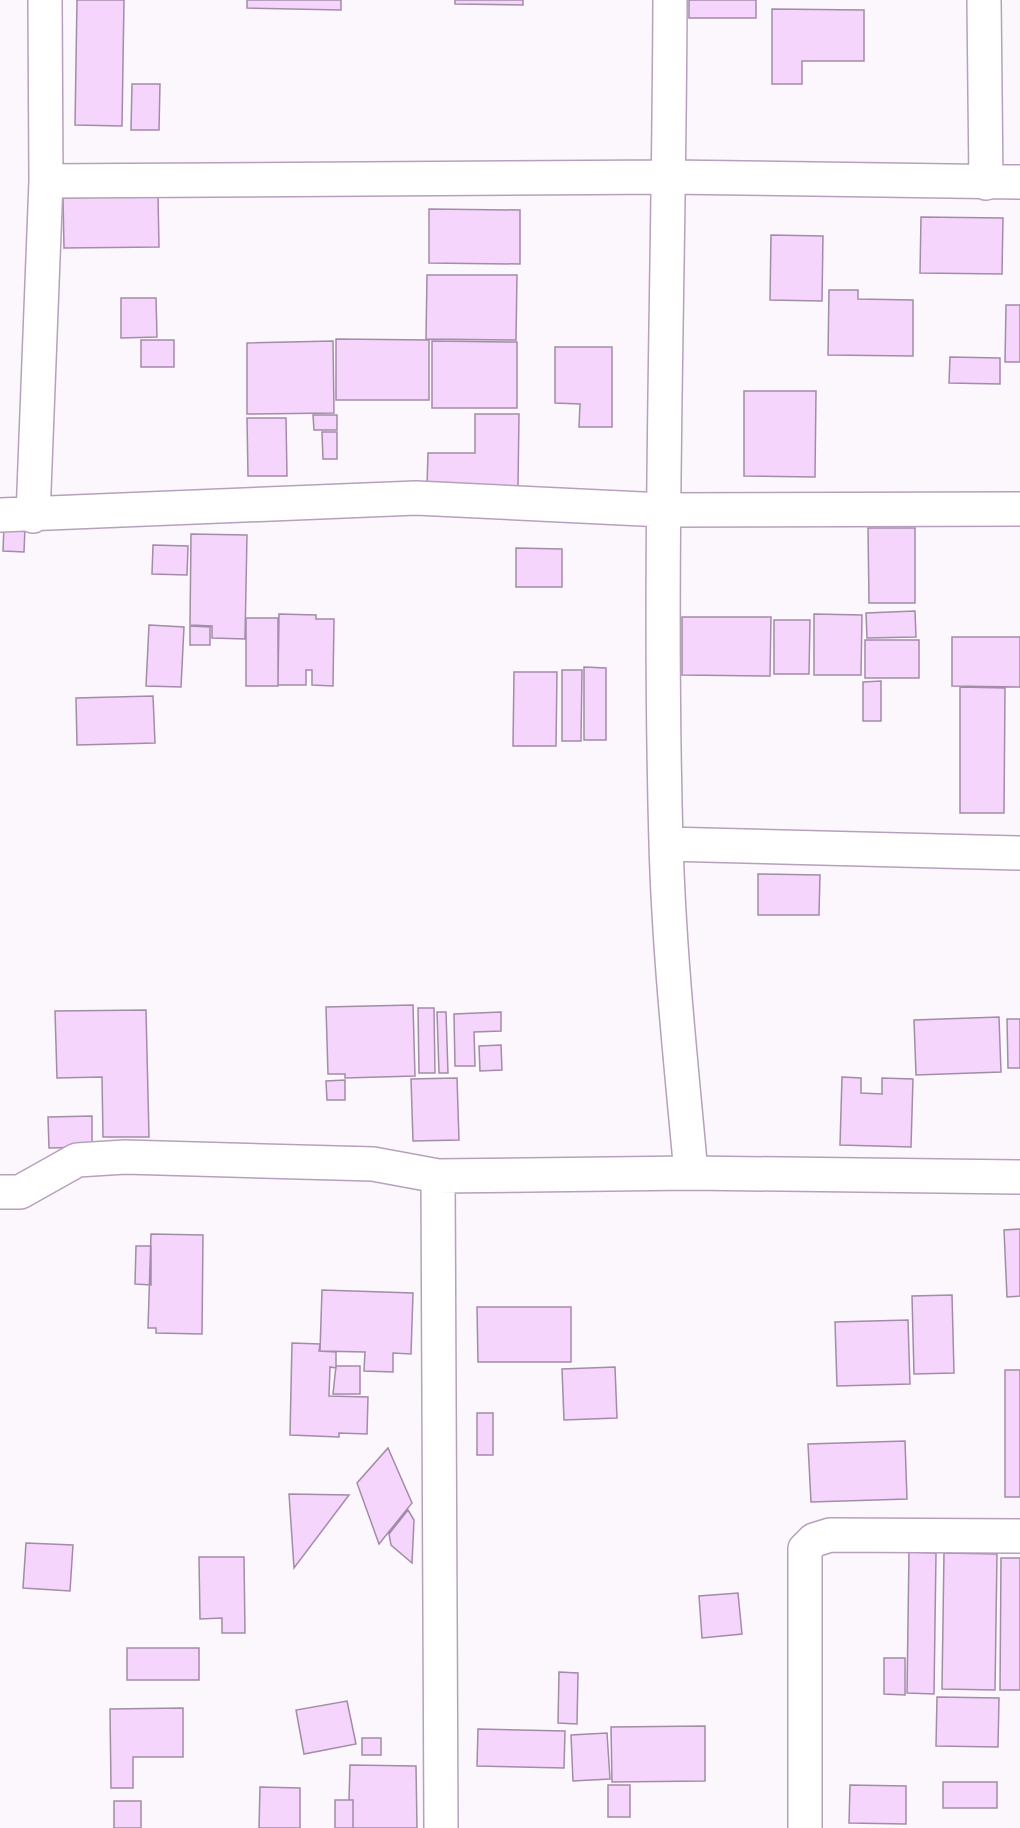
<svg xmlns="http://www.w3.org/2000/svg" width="1020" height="1828" font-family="'DM Sans',sans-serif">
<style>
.building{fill:#f6d5fd;stroke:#a28ca7;stroke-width:1.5}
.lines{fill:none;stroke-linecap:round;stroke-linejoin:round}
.minor-casing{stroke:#b7a0bc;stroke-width:36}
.minor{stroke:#fff;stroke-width:33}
</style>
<rect width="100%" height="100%" fill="#fcf7fd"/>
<path class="building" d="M77 0H124L122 126 75 125Z
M247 0H341V10L247 8Z
M455 0H523V5L455 4Z
M689 0H756V18H689Z
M772 9 864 10V61H802V84H772Z
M132 84H160L159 130H131Z
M158 196 159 247 64 248 63 198Z
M429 209 520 210V264L429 263Z
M921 217 1003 218 1002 274 920 273Z
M771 235 823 236 822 301 770 300Z
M427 275H517L516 340 426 339Z
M829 290H858V299L913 300V356L828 355Z
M121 298H156L157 337 121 338Z
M1006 305H1020V362H1005Z
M336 339 429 340V400H336Z
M141 340H174V367H141Z
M333 341 334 413 247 414V343Z
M432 341 517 342V408H432Z
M555 347H612V427H579L580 404 555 403Z
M950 357 1000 358V384L949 383Z
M744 391H816L815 477 744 476Z
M475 414H519L518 487 427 486 428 453H475Z
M313 415H337V430H314Z
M247 418H286L287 476H248Z
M322 432H337V459H323Z
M4 526 25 527 24 552 3 551Z
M868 528H915V603H869Z
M191 534 247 535 245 639 212 638V626L190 625Z
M153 545 188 546 187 575 152 574Z
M516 548 562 549V587H516Z
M915 611 916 637 867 638 866 613Z
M279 614 316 615V619H334L333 686 312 685V670H306V685H278Z
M814 614 862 615 861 675H814Z
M682 617H771L770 676 682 675Z
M246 618H278V686H246Z
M774 620H810L809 674H774Z
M149 625 184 627 181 687 146 686Z
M190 626 210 627V645H190Z
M952 637H1020V687L952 686Z
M865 640H919V678H865Z
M584 667 606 668V740H584Z
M562 670H582L581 741H562Z
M514 672H557L556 746H513Z
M881 681V721H863V682Z
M960 687 1005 688 1004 813H960Z
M153 696 155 743 77 745 76 698Z
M758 874 820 875 819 915H758Z
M413 1005 415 1076 345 1078V1074H328L326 1007Z
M418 1008H434L435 1073H419Z
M146 1010 149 1137H103L102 1077 57 1078 55 1011Z
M437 1012H446L448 1073H439Z
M501 1012V1031L474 1032 475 1066H455L454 1014Z
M999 1017 1001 1072 916 1075 914 1020Z
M1007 1019H1020V1068H1008Z
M501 1045 502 1070 480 1071 479 1046Z
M842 1077 861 1078V1093L882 1094V1078L913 1079 911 1147 840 1145Z
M457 1078 459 1140 413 1141 411 1079Z
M345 1080V1100H327L326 1081Z
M92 1116V1147L49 1148 48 1117Z
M1020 1229V1296L1007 1297 1004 1230Z
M151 1234 203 1235 202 1334 156 1333V1328H148Z
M136 1246H151V1285L135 1284Z
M322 1290 413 1293 411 1354 393 1353V1372L364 1371 365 1352 320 1351Z
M952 1295 954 1373 914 1374 912 1296Z
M477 1307H571V1362H478Z
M908 1320 910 1384 837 1386 835 1322Z
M292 1343 320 1344 319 1351 336 1352V1368L330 1367 329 1396 368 1397 367 1434 339 1433V1437L290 1435Z
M336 1366H360V1394H333Z
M615 1367 617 1418 564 1420 562 1369Z
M1005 1370H1020V1497H1005Z
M477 1413H493V1455H477Z
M905 1441 907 1499 811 1502 808 1444Z
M388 1448 412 1503 379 1544 357 1483Z
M289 1494 349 1495 294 1568Z
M408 1510 414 1520 412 1563 391 1545 389 1534Z
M26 1543 73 1545 70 1591 23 1588Z
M909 1552 936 1553 934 1694 907 1693Z
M944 1553 997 1554 995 1690 942 1689Z
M199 1557H244L245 1633H222V1618L200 1619Z
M1001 1558H1020V1690H1000Z
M738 1593 742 1634 702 1638 699 1596Z
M127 1648H199V1680H127Z
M884 1658H905V1695L884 1694Z
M559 1672 578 1673 577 1724 558 1723Z
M937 1697 999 1698 998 1747 936 1746Z
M347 1701 356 1744 304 1754 296 1710Z
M183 1708V1757H133V1788H111L110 1709Z
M705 1726V1781L612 1782 611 1727Z
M478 1729 565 1731 564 1768 477 1766Z
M607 1733 610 1779 573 1781 571 1735Z
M362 1738H381V1755H362Z
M350 1765 416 1766 417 1828H353V1800H349Z
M943 1782H997V1808H943Z
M608 1785H630V1817H608Z
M850 1785 906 1786V1824L849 1823Z
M260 1787 300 1788V1828H259Z
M335 1800H353V1828H335Z
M114 1801H141V1828H114Z"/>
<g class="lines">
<defs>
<path id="minor" d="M670 0C669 281 658 562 666 843 669 953 681 1063 691 1173
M984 0 986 183
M46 181 669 177 1020 182
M0 515 416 498 663 510 1020 509
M33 516 46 181 45 0
M666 844 1020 853
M438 1176 441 1828
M0 1192H20L77 1160 125 1157 373 1164 438 1176 691 1173 1020 1177
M805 1828V1549L814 1540 830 1535 1020 1536"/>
</defs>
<use href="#minor" class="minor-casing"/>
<use href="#minor" class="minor"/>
</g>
</svg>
